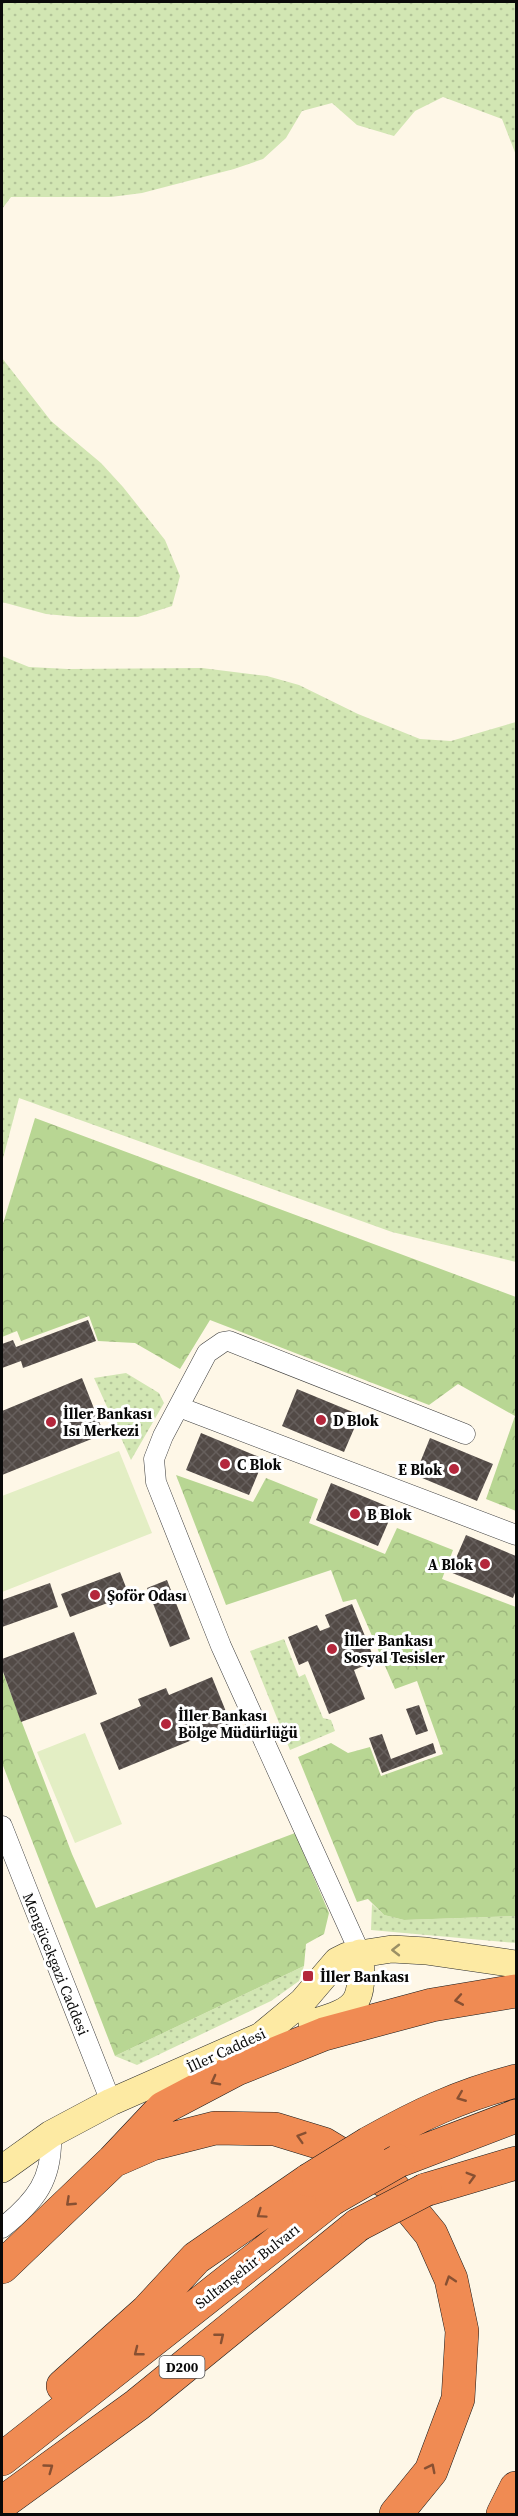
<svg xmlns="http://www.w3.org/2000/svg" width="518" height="2516" font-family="'Source Serif 4',serif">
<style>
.grass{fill:url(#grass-dots)}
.forest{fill:url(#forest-crowns)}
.pitch{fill:#e3eec4}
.building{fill:url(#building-cross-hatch)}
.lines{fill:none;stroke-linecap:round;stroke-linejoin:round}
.street-casing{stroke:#3c3c3c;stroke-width:21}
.secondary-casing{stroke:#2b2b2b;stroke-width:28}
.highway-casing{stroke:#1a1a1a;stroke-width:34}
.street{stroke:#fff;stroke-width:20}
.secondary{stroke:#fdeaa3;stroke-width:27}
.highway{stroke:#f08b53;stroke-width:33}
.highway-bridge-casing{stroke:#1a1a1a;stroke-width:34;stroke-linecap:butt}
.highway-bridge{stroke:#f08b53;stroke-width:33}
.oneway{stroke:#9b9065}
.oneway2{stroke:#885032}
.poi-dot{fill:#b4273c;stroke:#fff;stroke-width:2}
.labels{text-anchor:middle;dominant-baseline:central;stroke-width:6;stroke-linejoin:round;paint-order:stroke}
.shield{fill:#fff;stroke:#535353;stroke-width:1.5}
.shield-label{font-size:14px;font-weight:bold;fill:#090909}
.poi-label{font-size:15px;font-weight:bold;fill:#090909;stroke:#fff;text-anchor:start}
.street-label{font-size:15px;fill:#090909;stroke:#fff}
</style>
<defs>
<pattern id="grass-dots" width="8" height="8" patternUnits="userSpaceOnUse" patternTransform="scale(1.5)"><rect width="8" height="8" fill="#d2e6b3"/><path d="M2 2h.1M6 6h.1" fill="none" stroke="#b3c499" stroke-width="1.8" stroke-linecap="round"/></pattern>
<pattern id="forest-crowns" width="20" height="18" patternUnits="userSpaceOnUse" patternTransform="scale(1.5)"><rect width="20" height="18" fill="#b8d693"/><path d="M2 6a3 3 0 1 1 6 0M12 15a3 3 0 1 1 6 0" fill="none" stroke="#9db67d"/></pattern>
<pattern id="building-cross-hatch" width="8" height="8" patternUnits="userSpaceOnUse" patternTransform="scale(1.5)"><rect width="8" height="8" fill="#524a46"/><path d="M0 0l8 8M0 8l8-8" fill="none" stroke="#665f5c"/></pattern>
</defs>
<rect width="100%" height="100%" fill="#fef7e7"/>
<path class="grass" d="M2 2H516V155L502 119 443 97 415 111 394 136 357 125 332 103 302 111 286 138 263 159 234 169 142 193 111 197H11L2 209Z
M2 358 51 421 101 463 123 487 165 540 180 576 172 606 138 617H78L46 614 2 602Z
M2 656 29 667 68 669 202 668 267 676 299 685 358 714 420 739 451 741 516 722V1262L392 1232 19 1098 2 1162Z
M126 1373 159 1393 164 1403 131 1460 94 1378Z
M284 1639 299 1677 305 1674 323 1718 331 1720 335 1731 290 1750 250 1651Z
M372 1904 384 1915 404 1920 516 1916V1943L371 1930Z
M304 1966 299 1981 271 2001 137 2065 115 2056Z"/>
<path class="forest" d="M35 1118 516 1297V1511L486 1499 515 1416 458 1384 429 1405 210 1320 180 1369 135 1343 98 1341 89 1316 21 1341 17 1331 2 1337V1227Z
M176 1475 253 1502 266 1478 318 1499 309 1523 385 1554 397 1528 453 1550 442 1579 516 1607V1916L404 1920 384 1915 368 1899 357 1902 298 1757 331 1743 348 1753 370 1747 381 1776 443 1754 417 1681 395 1689 356 1599 343 1602 331 1570 226 1605Z
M2 1670 72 1854 96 1908 295 1833 329 1913 324 1934 306 1944 304 1966 115 2056 2 1763Z"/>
<path class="pitch" d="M119 1451 152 1533 2 1592V1496Z
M85 1733 122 1824 75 1843 37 1752Z"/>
<path class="building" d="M88 1320 96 1341 23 1368 21 1361 2 1368V1344L13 1340 16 1347Z
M82 1378 104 1434 2 1475V1411Z
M297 1389 360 1415 344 1452 282 1426Z
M201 1433 264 1459 249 1495 186 1470Z
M430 1438 493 1464 477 1501 415 1475Z
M331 1483 394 1509 378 1546 316 1520Z
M466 1535 516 1556V1590L513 1598 450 1572Z
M120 1572 129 1595 70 1617 61 1594Z
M167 1580 190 1639 170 1647 147 1588Z
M50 1583 58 1607 2 1627V1600Z
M352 1604 375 1661 354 1670 365 1699 329 1714 308 1661 299 1665 288 1637 317 1625 320 1631 330 1627 325 1615Z
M74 1632 97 1694 21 1722 2 1669V1659Z
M212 1677 231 1724 119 1770 100 1723 141 1706 138 1699 166 1688 169 1695Z
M419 1705 428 1731 416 1735 406 1709Z
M382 1734 391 1759 433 1743 436 1753 382 1773 369 1738Z"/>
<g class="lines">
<defs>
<path id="street" d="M179 1407 516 1535
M2 1826 111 2102
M360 1953 221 1646 156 1482 154 1459 163 1436 207 1353 223 1342 229 1341 465 1434
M2 2228C36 2201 53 2179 51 2134"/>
<path id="secondary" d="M312 2023C360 2009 363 2003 360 1953
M2 2169 51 2134 111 2102 261 2036 302 2002 337 1961 347 1956 392 1949 426 1951 516 1964"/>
<path id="highway" d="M369 2143C419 2115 461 2095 516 2081
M113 2161 152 2144 215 2128 275 2129 324 2144 390 2184 431 2234 451 2279 462 2331 458 2399 431 2471 396 2514
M398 2161 516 2116
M425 2190 516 2163
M2 2267 113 2161 163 2108 237 2069 324 2034 432 2005 516 1991
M63 2386 147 2311 196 2258 309 2180
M2 2459 332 2199
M2 2503 137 2405 358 2225
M503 2514 516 2488"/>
</defs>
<use href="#street" class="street-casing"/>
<use href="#secondary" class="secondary-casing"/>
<use href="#highway" class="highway-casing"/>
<use href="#street" class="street"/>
<use href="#secondary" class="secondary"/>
<use href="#highway" class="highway"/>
<defs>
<path id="highway-bridge" d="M309 2180 369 2143
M332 2199 398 2161
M358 2225 425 2190"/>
</defs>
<use href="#highway-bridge" class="highway-bridge-casing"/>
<use href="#highway-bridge" class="highway-bridge"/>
</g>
<defs><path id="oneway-chevron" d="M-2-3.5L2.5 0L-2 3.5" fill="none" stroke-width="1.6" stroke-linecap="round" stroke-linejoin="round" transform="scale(1.5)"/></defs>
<use class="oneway" href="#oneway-chevron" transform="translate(396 1950) rotate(180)"/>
<g class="oneway2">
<use href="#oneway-chevron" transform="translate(459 2000) rotate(170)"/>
<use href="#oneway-chevron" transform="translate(215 2081) rotate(152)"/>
<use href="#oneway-chevron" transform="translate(461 2097) rotate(158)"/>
<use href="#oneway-chevron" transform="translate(301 2137) rotate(-163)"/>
<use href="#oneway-chevron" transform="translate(471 2177) rotate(-16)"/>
<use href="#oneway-chevron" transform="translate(70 2202) rotate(137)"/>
<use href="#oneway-chevron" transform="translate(261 2214) rotate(145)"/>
<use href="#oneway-chevron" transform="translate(450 2280) rotate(-108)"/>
<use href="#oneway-chevron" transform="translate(220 2337) rotate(-39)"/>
<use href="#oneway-chevron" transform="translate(138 2352) rotate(142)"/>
<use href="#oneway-chevron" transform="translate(49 2468) rotate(-36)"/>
<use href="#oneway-chevron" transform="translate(431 2468) rotate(-63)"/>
</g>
<g class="poi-dot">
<circle cx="321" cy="1420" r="6"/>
<circle cx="51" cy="1422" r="6"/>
<circle cx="225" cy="1464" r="6"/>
<circle cx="454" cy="1469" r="6"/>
<circle cx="355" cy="1514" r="6"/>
<circle cx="485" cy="1564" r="6"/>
<circle cx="95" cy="1595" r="6"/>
<circle cx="332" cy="1649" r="6"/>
<circle cx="166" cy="1724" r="6"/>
<rect x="302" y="1970" width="12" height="12" rx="3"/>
</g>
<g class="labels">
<rect class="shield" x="159.5" y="2356" width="45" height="22" rx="4.5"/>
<g class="shield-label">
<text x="182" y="2367">D200</text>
</g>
<g class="poi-label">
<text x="63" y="1413">İller Bankası<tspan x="63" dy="17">Isı Merkezi</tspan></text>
<text x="333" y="1420">D Blok</text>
<text x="237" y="1464">C Blok</text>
<text x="442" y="1469" text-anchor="end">E Blok</text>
<text x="367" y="1514">B Blok</text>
<text x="473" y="1564" text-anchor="end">A Blok</text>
<text x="107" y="1595">Şoför Odası</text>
<text x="344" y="1640">İller Bankası<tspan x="344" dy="17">Sosyal Tesisler</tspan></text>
<text x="178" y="1715">İller Bankası<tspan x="178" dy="17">Bölge Müdürlüğü</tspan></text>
<text x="320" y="1976">İller Bankası</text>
</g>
<g class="street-label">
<text transform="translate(56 1964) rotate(68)">Mengücekgazi Caddesi</text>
<text transform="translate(226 2050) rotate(-25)">İller Caddesi</text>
<text transform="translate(247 2266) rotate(-38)">Sultanşehir Bulvarı</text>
</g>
</g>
<rect width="518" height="2516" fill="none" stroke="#090909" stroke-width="6"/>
</svg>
